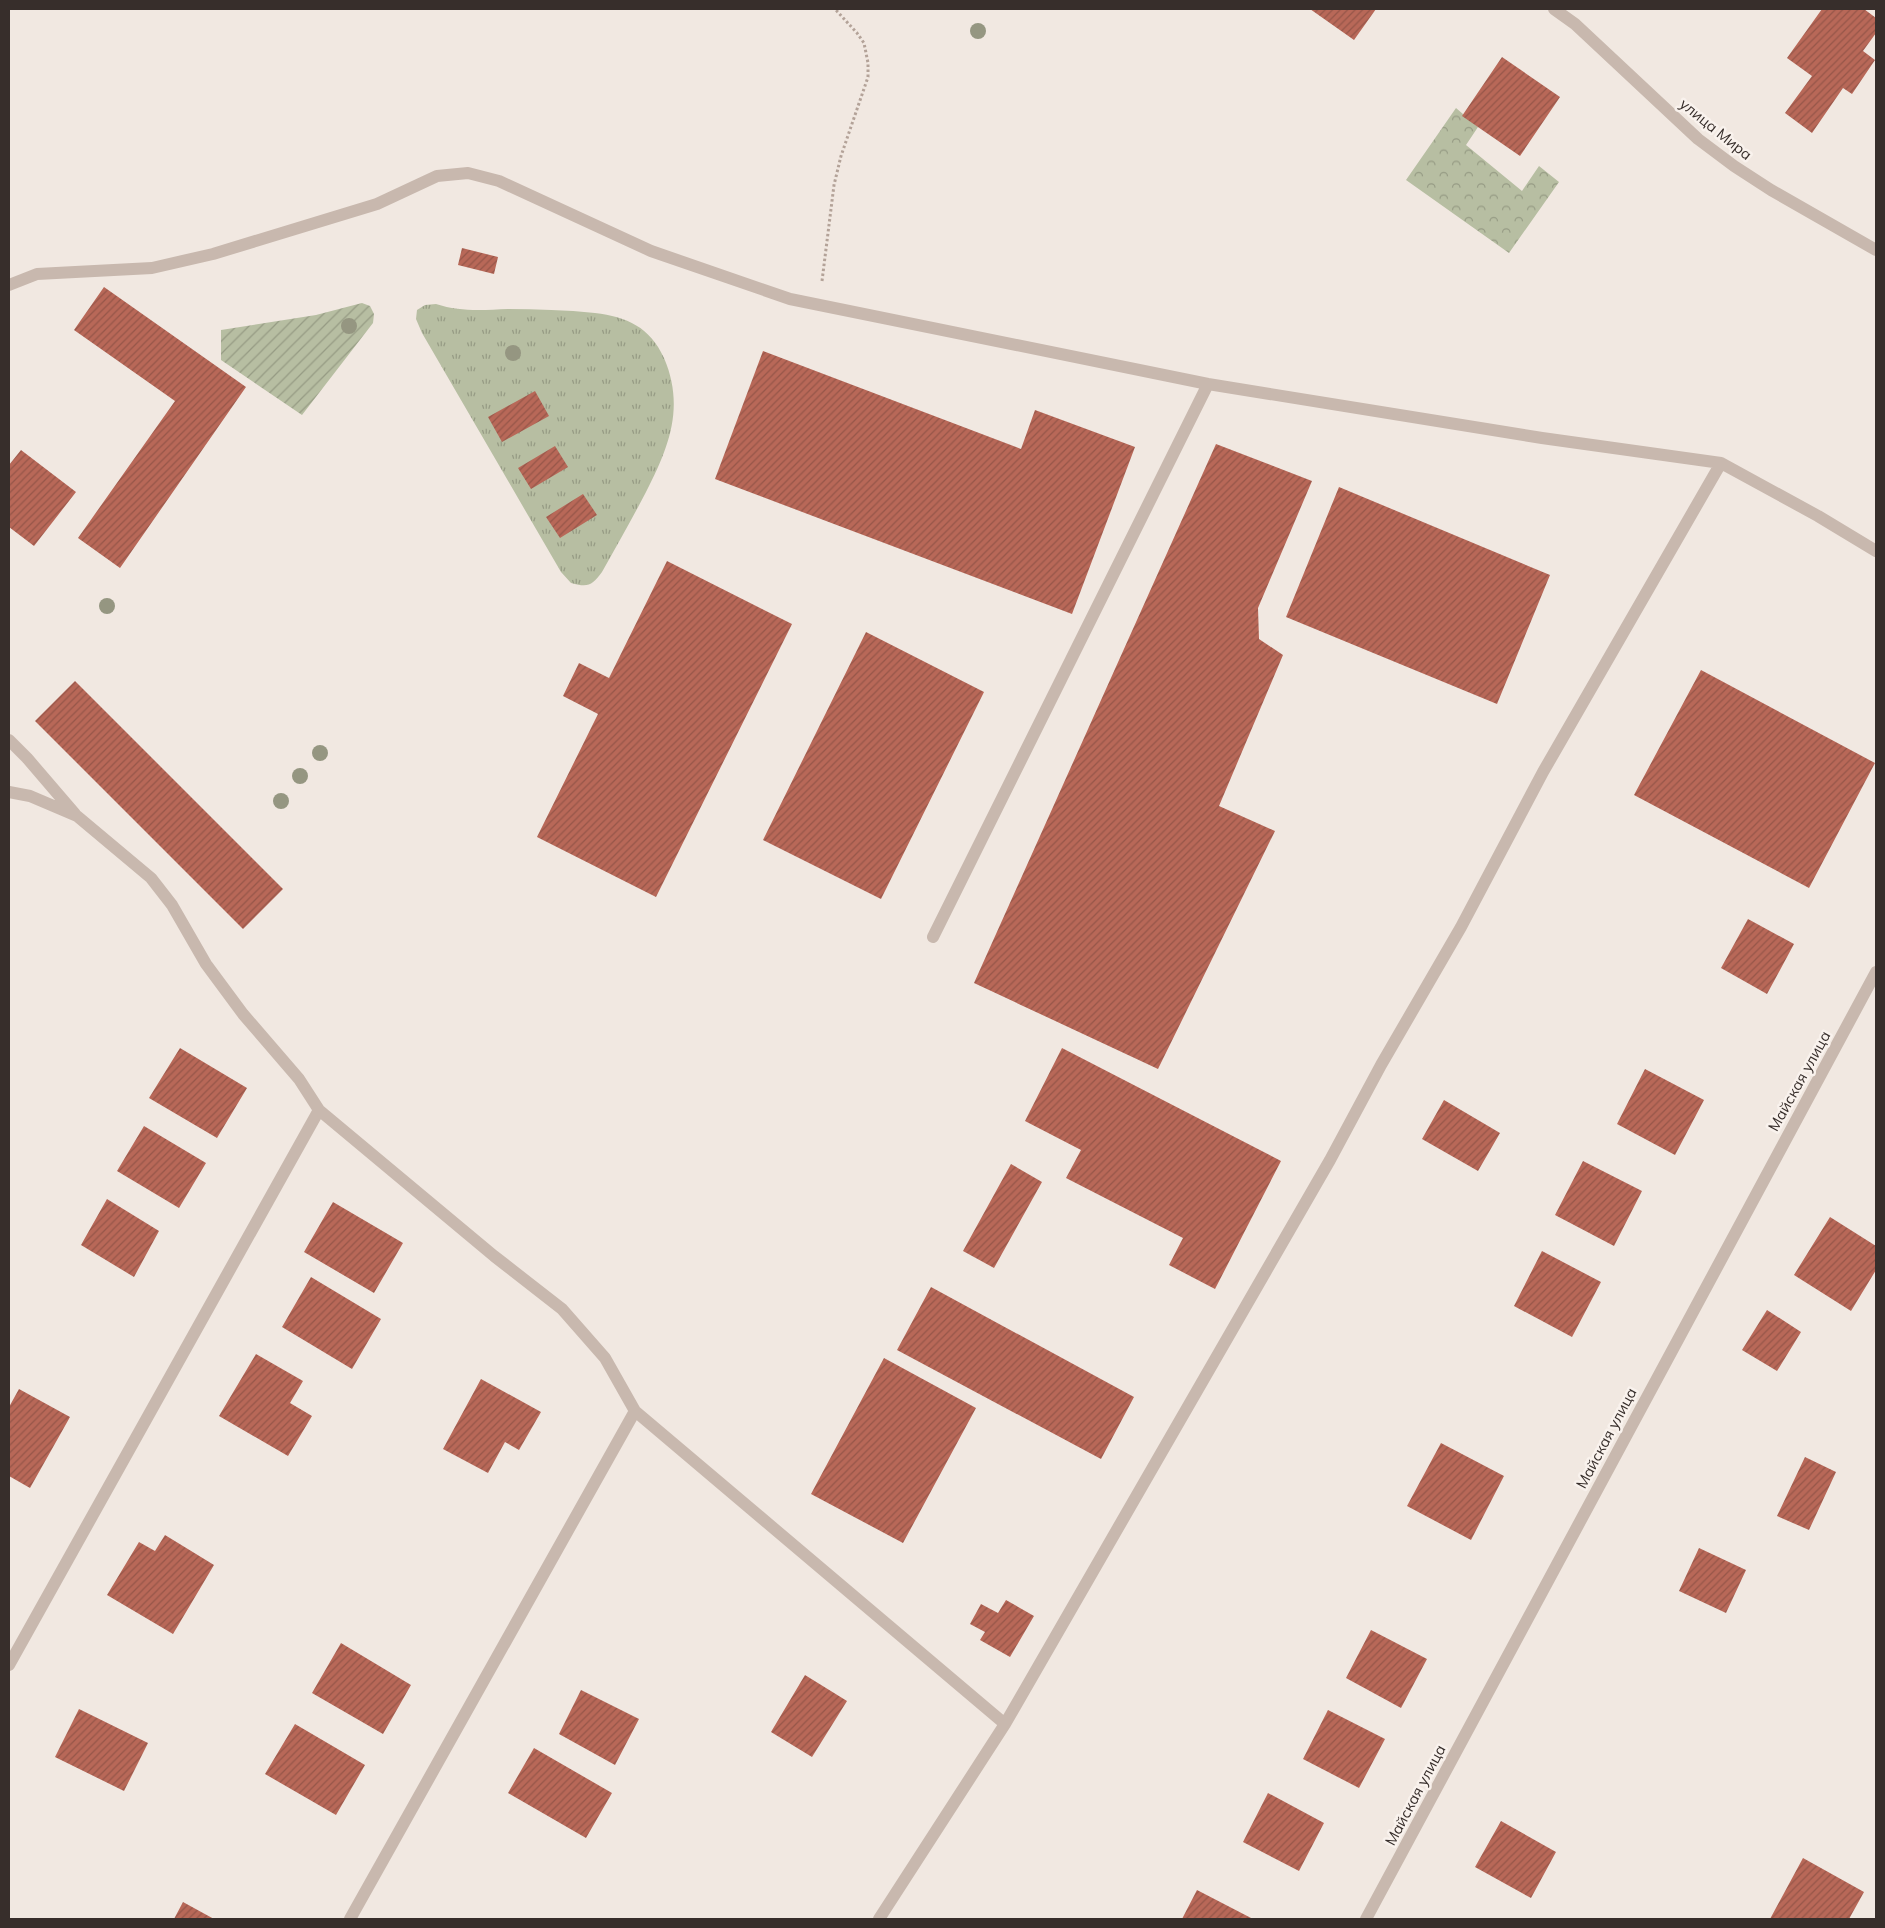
<svg xmlns="http://www.w3.org/2000/svg" width="1885" height="1928" font-family="Mulish,sans-serif">
<style>
.grass{fill:url(#grass-tufts)}
.forest{fill:url(#forest-crowns)}
.garden{fill:url(#garden-furrows)}
.building{fill:url(#building-hatch)}
.lines{fill:none;stroke-linecap:round;stroke-linejoin:round}
.path{stroke:#b3a298;stroke-width:3;stroke-dasharray:2.5 2.5;stroke-linecap:butt}
.minor{stroke:#c8b8ae;stroke-width:12}
.tree{fill:#959681}
.labels{text-anchor:middle;dominant-baseline:central;stroke-width:5;stroke-linejoin:round;paint-order:stroke}
.street-label{font-size:15px;fill:#372e2b;stroke:#f9f2ed}
</style>
<defs>
<pattern id="grass-tufts" width="24" height="20" patternUnits="userSpaceOnUse" patternTransform="scale(1.25)"><rect width="24" height="20" fill="#b7bea2"/><path d="M3 7l-1-3M5 7V3M7 7l1-3M15 17l-1-3M17 17v-4M19 17l1-3" fill="none" stroke="#969b84"/></pattern>
<pattern id="forest-crowns" width="20" height="18" patternUnits="userSpaceOnUse" patternTransform="scale(1.25)"><rect width="20" height="18" fill="#b7bea2"/><path d="M2 6a3 3 0 1 1 6 0M12 15a3 3 0 1 1 6 0" fill="none" stroke="#969b84"/></pattern>
<pattern id="garden-furrows" width="10" height="10" patternUnits="userSpaceOnUse" patternTransform="scale(1.25)"><rect width="10" height="10" fill="#b7bea2"/><path d="M-1 1l2-2M0 10L10 0M9 11l2-2" fill="none" stroke="#969b84"/></pattern>
<pattern id="building-hatch" width="6" height="6" patternUnits="userSpaceOnUse" patternTransform="scale(1.25)"><rect width="6" height="6" fill="#b86858"/><path d="M-1 1l2-2M0 6l6-6M5 7l2-2" fill="none" stroke="#965649"/></pattern>
</defs>
<rect width="100%" height="100%" fill="#f1e8e1"/>
<path class="grass" d="M436 304C460 312 483 310 508 309 537 309 566 310 595 313 627 317 650 327 664 358 685 407 669 447 646 492 632 519 617 545 602 572 592 585 589 588 571 583L561 572 422 333 416 319 417 310 425 305Z"/>
<path class="forest" d="M1456 108 1478 127 1466 145 1522 191 1539 166 1559 182 1509 253 1406 180Z"/>
<path class="garden" d="M362 303 370 306 374 314 373 323 302 415 221 360V330L316 315Z"/>
<path class="building" d="M1310 9H1376L1354 40Z
M1822 9H1864L1876 18V33L1863 51 1875 60 1852 94 1843 88 1812 133 1785 113 1812 76 1787 58Z
M1502 57 1560 97 1520 156 1462 116Z
M462 248 498 257 494 274 458 265Z
M104 287 246 387 120 568 78 538 175 401 74 330Z
M763 351 1021 449 1035 410 1135 447 1072 614 715 479Z
M535 391 549 416 502 442 488 417Z
M1216 444 1312 481 1258 608 1259 639 1283 655 1219 806 1275 831 1158 1069 974 983Z
M555 446 568 467 531 489 518 468Z
M21 450 76 492 34 546 9 527V465Z
M1339 487 1550 575 1497 704 1286 617Z
M583 494 597 515 560 538 546 517Z
M667 561 792 624 656 897 537 837 598 714 563 696 579 663 609 678Z
M866 632 984 692 881 899 763 840Z
M1701 670 1875 763 1809 888 1634 795Z
M75 681 283 889 243 929 35 721Z
M1748 919 1794 944 1767 994 1721 968Z
M180 1048 247 1088 217 1138 149 1098Z
M1062 1048 1281 1161 1215 1289 1169 1265 1183 1238 1066 1178 1081 1150 1025 1121Z
M1645 1069 1704 1100 1675 1155 1617 1124Z
M1444 1100 1500 1133 1478 1171 1422 1139Z
M144 1126 206 1163 179 1208 117 1171Z
M1583 1161 1642 1191 1614 1246 1555 1215Z
M1011 1164 1042 1182 994 1268 963 1251Z
M107 1199 159 1231 134 1277 81 1245Z
M333 1202 403 1243 374 1293 304 1252Z
M1830 1217 1876 1246V1270L1851 1311 1794 1275Z
M1542 1251 1601 1282 1572 1337 1514 1306Z
M311 1277 381 1319 352 1369 282 1327Z
M931 1287 1134 1397 1101 1459 897 1350Z
M1767 1310 1801 1332 1777 1371 1742 1350Z
M256 1354 303 1381 290 1403 312 1416 288 1456 219 1416Z
M884 1358 976 1408 903 1543 811 1494Z
M481 1379 541 1412 519 1450 505 1442 488 1473 443 1449Z
M19 1389 70 1417 30 1488 9 1476V1407Z
M1441 1443 1504 1476 1471 1540 1407 1506Z
M1805 1457 1836 1472 1809 1530 1777 1516Z
M165 1535 214 1565 173 1634 107 1595 139 1542 155 1551Z
M1699 1548 1746 1570 1726 1613 1679 1591Z
M1006 1600 1034 1616 1010 1657 980 1640 985 1632 970 1624 981 1604 998 1613Z
M1371 1630 1427 1659 1401 1708 1346 1678Z
M341 1643 411 1685 383 1734 312 1693Z
M805 1675 847 1701 812 1757 771 1732Z
M581 1690 639 1719 615 1765 559 1734Z
M79 1709 148 1743 124 1791 55 1757Z
M1328 1710 1385 1739 1359 1788 1303 1759Z
M295 1724 365 1765 336 1815 265 1774Z
M534 1748 612 1793 586 1838 508 1793Z
M1268 1793 1324 1823 1299 1871 1243 1842Z
M1501 1821 1556 1852 1531 1898 1475 1867Z
M1803 1858 1864 1892 1849 1919H1770Z
M1197 1890 1253 1919H1182Z
M183 1902 214 1919H174Z"/>
<g class="lines">
<path class="path" d="M822 281 834 185 841 156 868 77V63L864 43 857 33 835 9"/>
<path class="minor" d="M1554 9 1575 24 1698 139 1734 166 1771 190 1876 250
M9 285 37 274 152 268 213 254 377 204 437 176 468 173 499 181 651 251 790 299 1208 384 1542 438 1721 463
M9 740 27 758 75 814
M9 792 30 796 77 816 151 878 172 905 206 964 243 1014 299 1079 319 1110 494 1256 562 1309 605 1358 635 1411 1005 1724
M933 937 1208 384
M9 1665 319 1110
M350 1919 635 1411
M879 1919 1005 1724 1330 1160 1381 1065 1461 927 1543 772 1721 463 1818 516 1876 551
M1366 1919 1876 972"/>
</g>
<g class="tree">
<circle cx="978" cy="31" r="8"/>
<circle cx="349" cy="326" r="8"/>
<circle cx="513" cy="353" r="8"/>
<circle cx="107" cy="606" r="8"/>
<circle cx="320" cy="753" r="8"/>
<circle cx="300" cy="776" r="8"/>
<circle cx="281" cy="801" r="8"/>
</g>
<g class="labels">
<g class="street-label">
<text transform="translate(1716 129) rotate(39)">улица Мира</text>
<text transform="translate(1799 1081) rotate(-61)">Майская улица</text>
<text transform="translate(1606 1438) rotate(-62)">Майская улица</text>
<text transform="translate(1415 1795) rotate(-62)">Майская улица</text>
</g>
</g>
<rect width="1885" height="1928" fill="none" stroke="#372e2b" stroke-width="20"/>
</svg>
